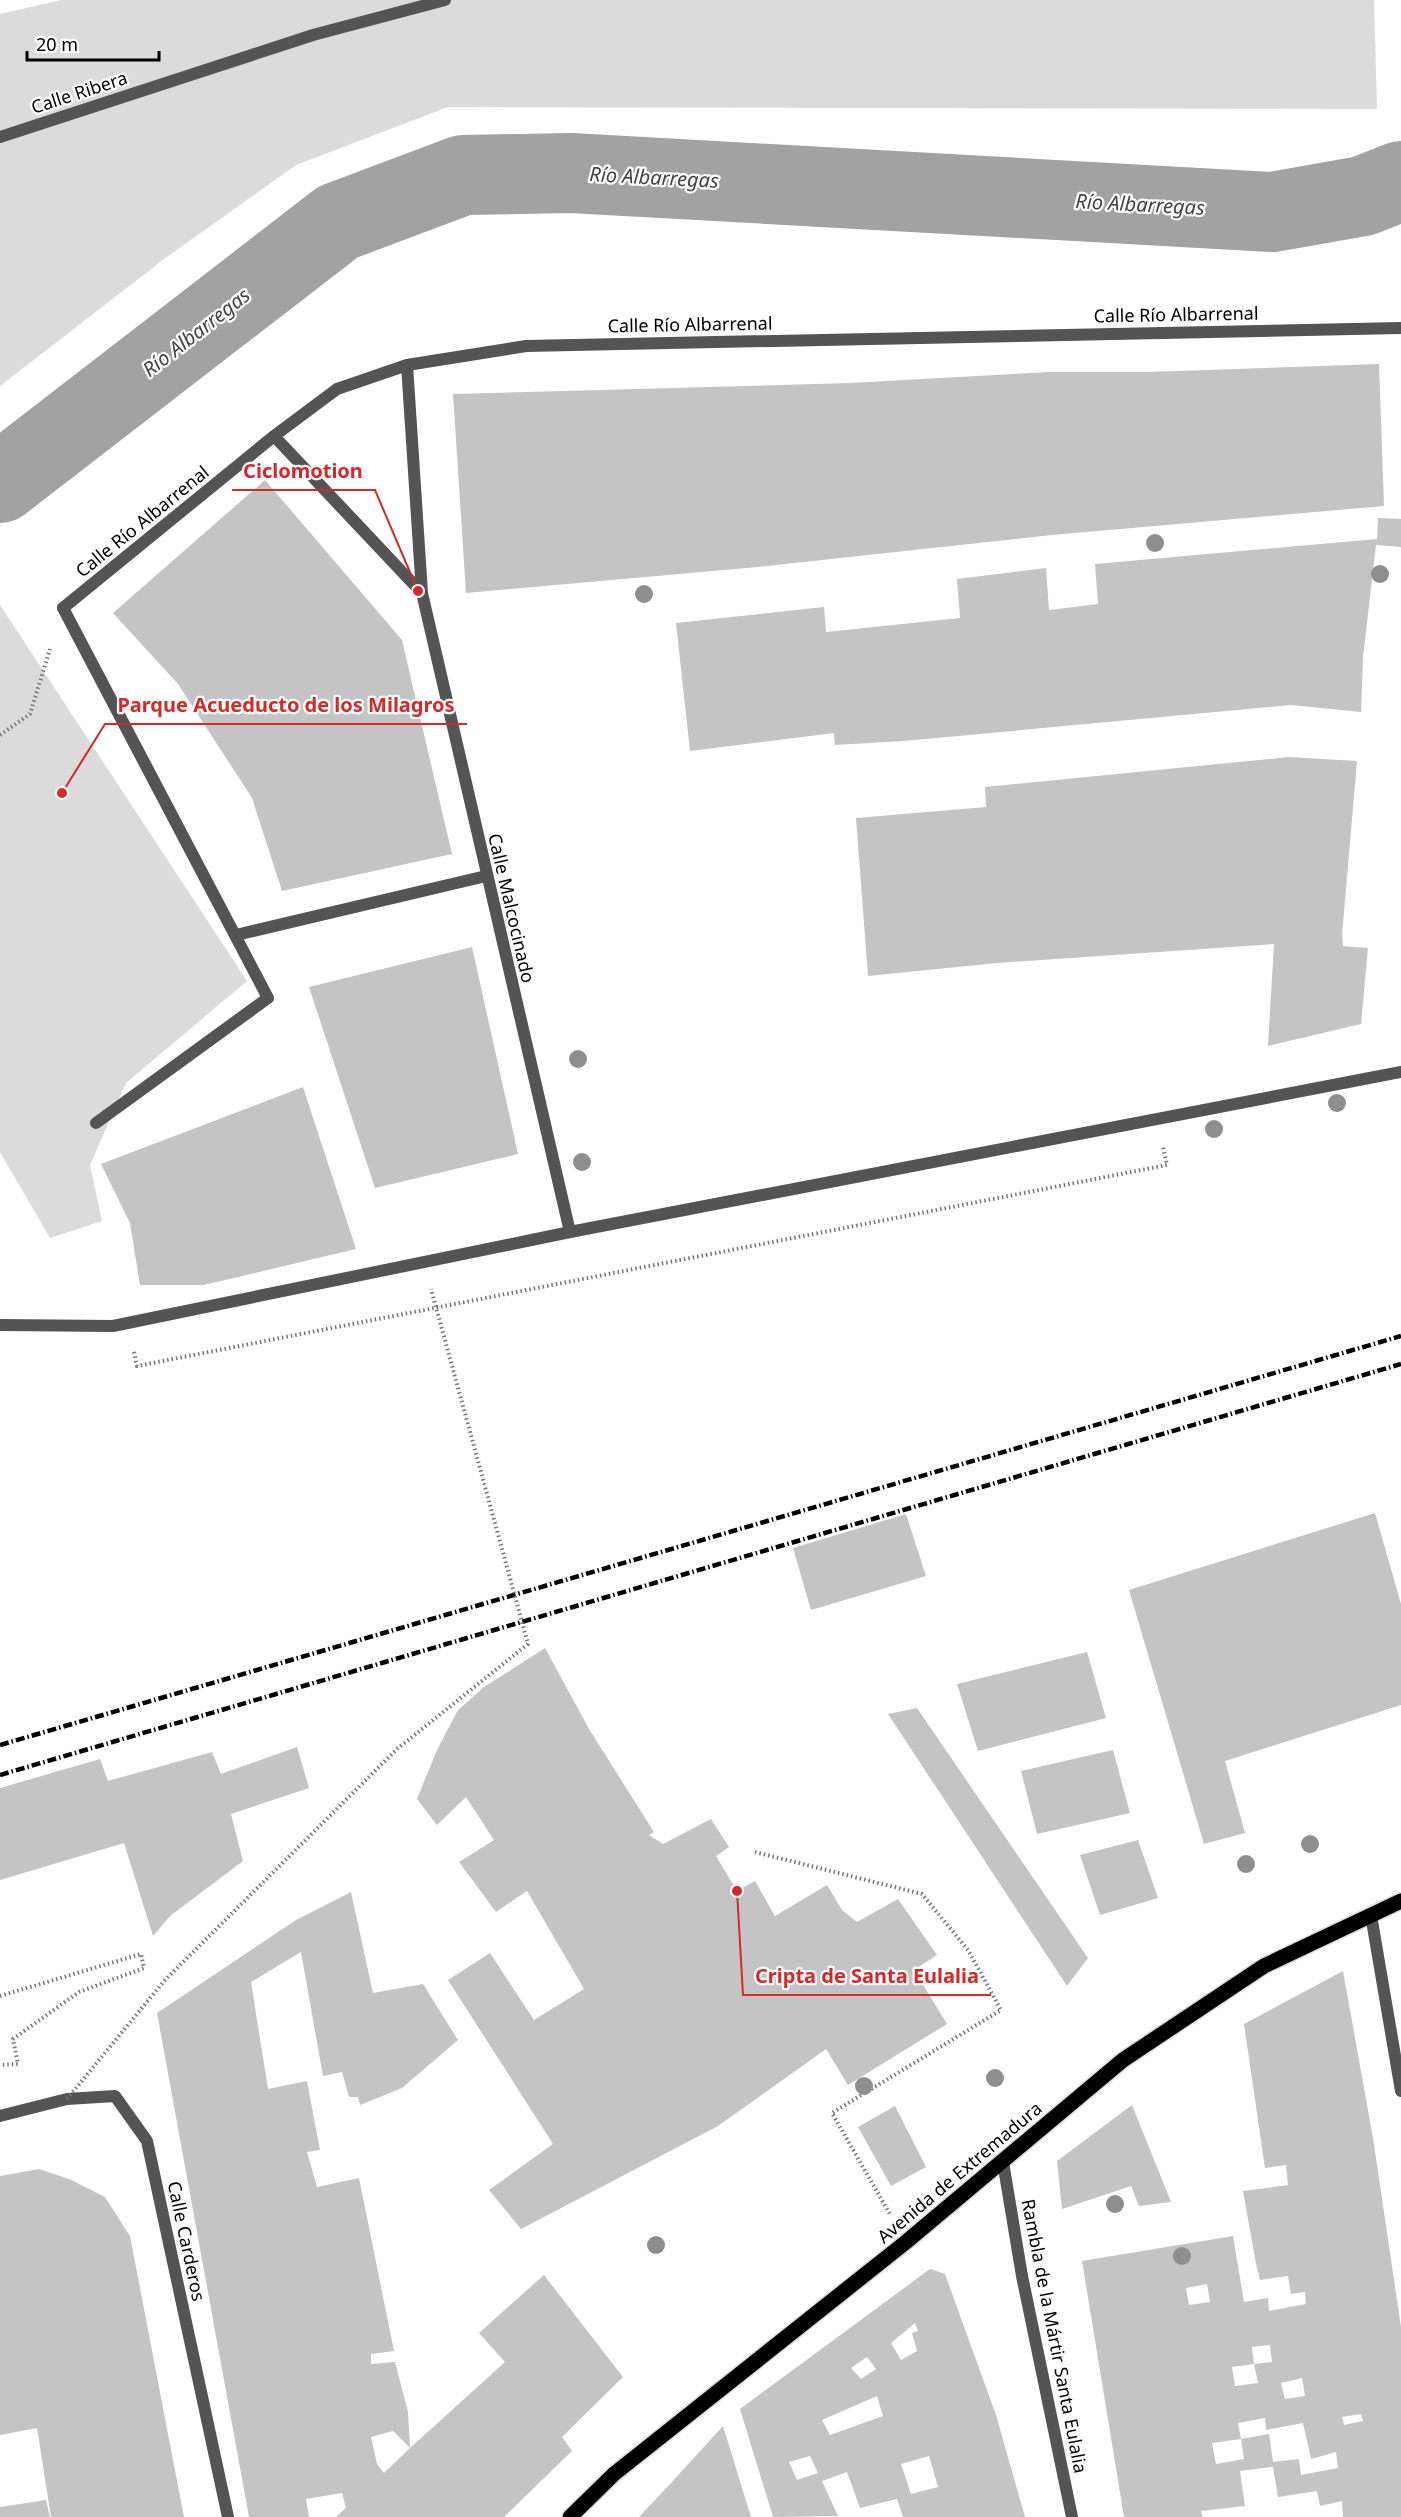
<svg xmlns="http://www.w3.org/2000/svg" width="1401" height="2517" font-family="'Noto Sans',sans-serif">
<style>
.green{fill:#dbdbdb}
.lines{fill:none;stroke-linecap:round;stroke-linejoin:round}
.river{stroke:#a2a2a2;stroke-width:80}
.building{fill:#c4c4c4;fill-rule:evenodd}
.primary-casing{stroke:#dbdbdb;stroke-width:18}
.path{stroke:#767676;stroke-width:4;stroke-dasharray:1.5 3;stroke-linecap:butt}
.lane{stroke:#545454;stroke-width:12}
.street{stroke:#545454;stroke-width:12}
.primary{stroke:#000;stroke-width:15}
.rail{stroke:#000;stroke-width:4.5;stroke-dasharray:9 3 1.5 3;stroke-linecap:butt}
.path-bridge{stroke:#767676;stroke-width:4;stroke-dasharray:1.5 3;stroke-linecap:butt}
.tree{fill:#8e8e8e}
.labels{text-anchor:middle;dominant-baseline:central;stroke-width:4.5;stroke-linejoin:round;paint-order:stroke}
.street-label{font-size:18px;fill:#000;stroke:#fff}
.water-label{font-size:20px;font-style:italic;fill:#434343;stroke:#fff}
.leader{fill:none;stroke:#d62828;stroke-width:2}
.callout-dot{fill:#d62828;stroke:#fff;stroke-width:2}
.callout-label{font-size:20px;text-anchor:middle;font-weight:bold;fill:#d62828;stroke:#fff;stroke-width:4.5;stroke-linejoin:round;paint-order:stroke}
</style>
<rect width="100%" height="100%" fill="#fff"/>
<path class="green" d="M61 0H1374L1377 109 448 107 296 165 164 259 0 386V14Z
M0 605 247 981 126 1083 90 1165 102 1221 50 1238 0 1152Z"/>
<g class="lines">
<path class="river" d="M0 483 338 222 463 175 571 173 1272 212 1363 196 1401 181"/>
</g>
<path class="building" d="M1379 364 1384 506 1052 535 758 567 466 593 453 394 850 383 1050 372H1148Z
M265 480 402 640 452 854 282 891 252 798 178 684 113 613Z
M1378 518 1401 519V547L1376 545 1363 657 1361 712 1291 705 904 741 835 745 834 733 690 751 676 623 824 607 826 632 960 618 957 579 1046 568 1049 610 1098 604 1095 564 1377 539Z
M1289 757 1357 761 1342 935 1343 946 1368 948 1361 1024 1268 1046 1274 944 997 963 868 976 856 818 986 807 985 787Z
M472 947 518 1154 375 1188 309 987Z
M303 1087 356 1249 204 1285H140L130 1223 101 1164Z
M1375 1513 1401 1604V1705L1225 1761 1245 1833 1204 1844 1129 1590Z
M906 1514 926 1576 811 1610 793 1548Z
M545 1648 589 1729 654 1832 649 1835 663 1844 711 1819 729 1847 716 1856 737 1891 755 1881 775 1916 827 1885 842 1910 857 1922 898 1899 937 1955 914 1970 947 2024 848 2085 826 2049 718 2126 521 2229 489 2190 553 2144 448 1980 490 1953 534 2020 584 1989 527 1891 496 1912 459 1862 494 1840 466 1797 437 1825 417 1799 437 1750 458 1710 484 1687Z
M1087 1652 1106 1718 978 1751 957 1684Z
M917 1708 1088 1958 1067 1986 888 1714Z
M297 1747 309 1788 231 1814 243 1861 170 1916 153 1936 124 1843 0 1880V1788L100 1759 108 1781 212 1752 221 1774Z
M1113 1750 1130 1813 1037 1834 1021 1771Z
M1138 1840 1158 1898 1100 1915 1080 1855Z
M351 1892 373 1993 423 1984 458 2040 402 2088 360 2105 358 2097H349L342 2072 323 2076 301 1952 251 1982 268 2089 307 2081 320 2150 307 2152 317 2187 359 2178 394 2351 371 2354V2364L395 2362 408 2412 410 2448 505 2362 479 2333 544 2275 623 2377 562 2437 572 2451 504 2517H336L346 2508 342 2493 306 2499 309 2517H249L157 2013 296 1920ZM393 2431 410 2448 384 2473 377 2464 371 2437Z
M1343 1971 1373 2138 1401 2327V2517H1343L1342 2501 1320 2506 1317 2491 1278 2497 1273 2467 1240 2471 1245 2506 1201 2511 1203 2517H1124L1082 2261 1233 2236 1244 2302 1268 2298 1269 2311 1306 2304 1305 2292 1291 2294 1288 2276 1260 2280 1256 2264 1243 2191 1288 2185 1286 2165 1265 2168 1244 2024ZM1207 2284 1210 2302 1189 2305 1186 2288ZM1270 2345 1272 2362 1254 2364 1252 2347ZM1254 2364 1258 2383 1235 2386 1232 2367ZM1302 2378 1305 2396 1285 2399 1281 2383ZM1361 2414 1363 2421 1344 2425 1342 2417ZM1265 2418 1266 2430 1303 2423 1311 2459 1336 2452 1338 2468 1301 2475 1299 2459 1273 2462 1269 2434 1241 2439 1238 2423ZM1241 2439 1244 2459 1216 2464 1212 2443Z
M1132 2105 1171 2202 1139 2206 1131 2186 1062 2209 1057 2161Z
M895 2106 926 2167 891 2186 858 2127Z
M39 2169 69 2179 105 2197 130 2236 184 2517H51L37 2428 0 2435V2176Z
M930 2269 945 2274 996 2415 1025 2517H903L897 2499 860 2508 847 2472 822 2481 838 2516 773 2517 740 2409ZM915 2323 918 2331 912 2333 917 2351 901 2360 891 2343ZM867 2357 876 2369 861 2379 851 2368ZM877 2396 883 2416 830 2435 822 2420ZM810 2456 818 2473 797 2480 789 2462ZM929 2456 938 2487 911 2494 901 2464Z
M723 2426 751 2517H639L670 2484Z
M46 2500 50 2517H0V2507Z"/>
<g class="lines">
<defs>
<path id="primary" d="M570 2517 614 2474 906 2242 1123 2060 1264 1966 1401 1901"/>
</defs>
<use href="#primary" class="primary-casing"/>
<path class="path" d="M0 735 30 714 50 649
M134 1352 137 1366 1167 1165 1163 1147
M755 1852 922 1894 968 1950 1001 2010 832 2113 891 2216
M0 1996 141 1954 144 1968 79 1992 13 2039 18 2064 0 2065"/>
<path class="lane" d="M63 608 268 998 96 1123
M236 935 486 876
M0 1325 113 1326 570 1232 1401 1072"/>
<path class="street" d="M0 137 313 35 445 0
M407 365 422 593 570 1232
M274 436 422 593
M63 608 274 436 337 389 407 365 526 346 1401 328
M1371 1915 1401 2091
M0 2116 67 2099 115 2096 147 2141 228 2517
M1003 2162 1022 2276 1072 2517"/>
<use href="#primary" class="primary"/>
<path class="rail" d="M0 1745 1401 1336
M0 1775 1401 1364"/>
<path class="path-bridge" d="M67 2099 165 1980 397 1749 528 1644 431 1289"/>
</g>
<g class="tree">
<circle cx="1155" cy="543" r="9"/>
<circle cx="1380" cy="574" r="9"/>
<circle cx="644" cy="594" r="9"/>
<circle cx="578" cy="1059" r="9"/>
<circle cx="1337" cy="1103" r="9"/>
<circle cx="1214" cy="1129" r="9"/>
<circle cx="582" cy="1162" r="9"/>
<circle cx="1310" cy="1844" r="9"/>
<circle cx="1246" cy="1864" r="9"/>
<circle cx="995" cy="2078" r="9"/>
<circle cx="864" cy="2086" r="9"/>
<circle cx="1115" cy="2204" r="9"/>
<circle cx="656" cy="2245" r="9"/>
<circle cx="1182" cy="2256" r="9"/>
</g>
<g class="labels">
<g class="street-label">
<text transform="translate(79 92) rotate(-18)">Calle Ribera</text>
<text transform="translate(1176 314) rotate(-1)">Calle Río Albarrenal</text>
<text transform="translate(690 324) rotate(-1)">Calle Río Albarrenal</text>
<text transform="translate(142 521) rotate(-39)">Calle Río Albarrenal</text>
<text transform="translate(512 908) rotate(77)">Calle Malcocinado</text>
<text transform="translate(959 2172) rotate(-40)">Avenida de Extremadura</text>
<text transform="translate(187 2241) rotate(78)">Calle Carderos</text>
<text transform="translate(1055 2336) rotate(79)">Rambla de la Mártir Santa Eulalia</text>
</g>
<g class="water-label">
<text transform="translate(654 177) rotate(3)">Río Albarregas</text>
<text transform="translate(1140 204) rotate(3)">Río Albarregas</text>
<text transform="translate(196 332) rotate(-38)">Río Albarregas</text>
</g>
</g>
<path class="leader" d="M418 591L375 490H232M62 793L105 724H467M737 1891L743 1995H991"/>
<g class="callout-dot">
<circle cx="418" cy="591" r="6"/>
<circle cx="62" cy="793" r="6"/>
<circle cx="737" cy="1891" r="6"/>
</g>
<g class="callout-label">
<text x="303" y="478">Ciclomotion</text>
<text x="286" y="712">Parque Acueducto de los Milagros</text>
<text x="867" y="1983">Cripta de Santa Eulalia</text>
</g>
<path d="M27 51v9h132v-9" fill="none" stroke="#000000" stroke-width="3"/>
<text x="36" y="51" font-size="18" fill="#000000" stroke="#ffffff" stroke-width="4.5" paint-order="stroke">20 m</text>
</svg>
